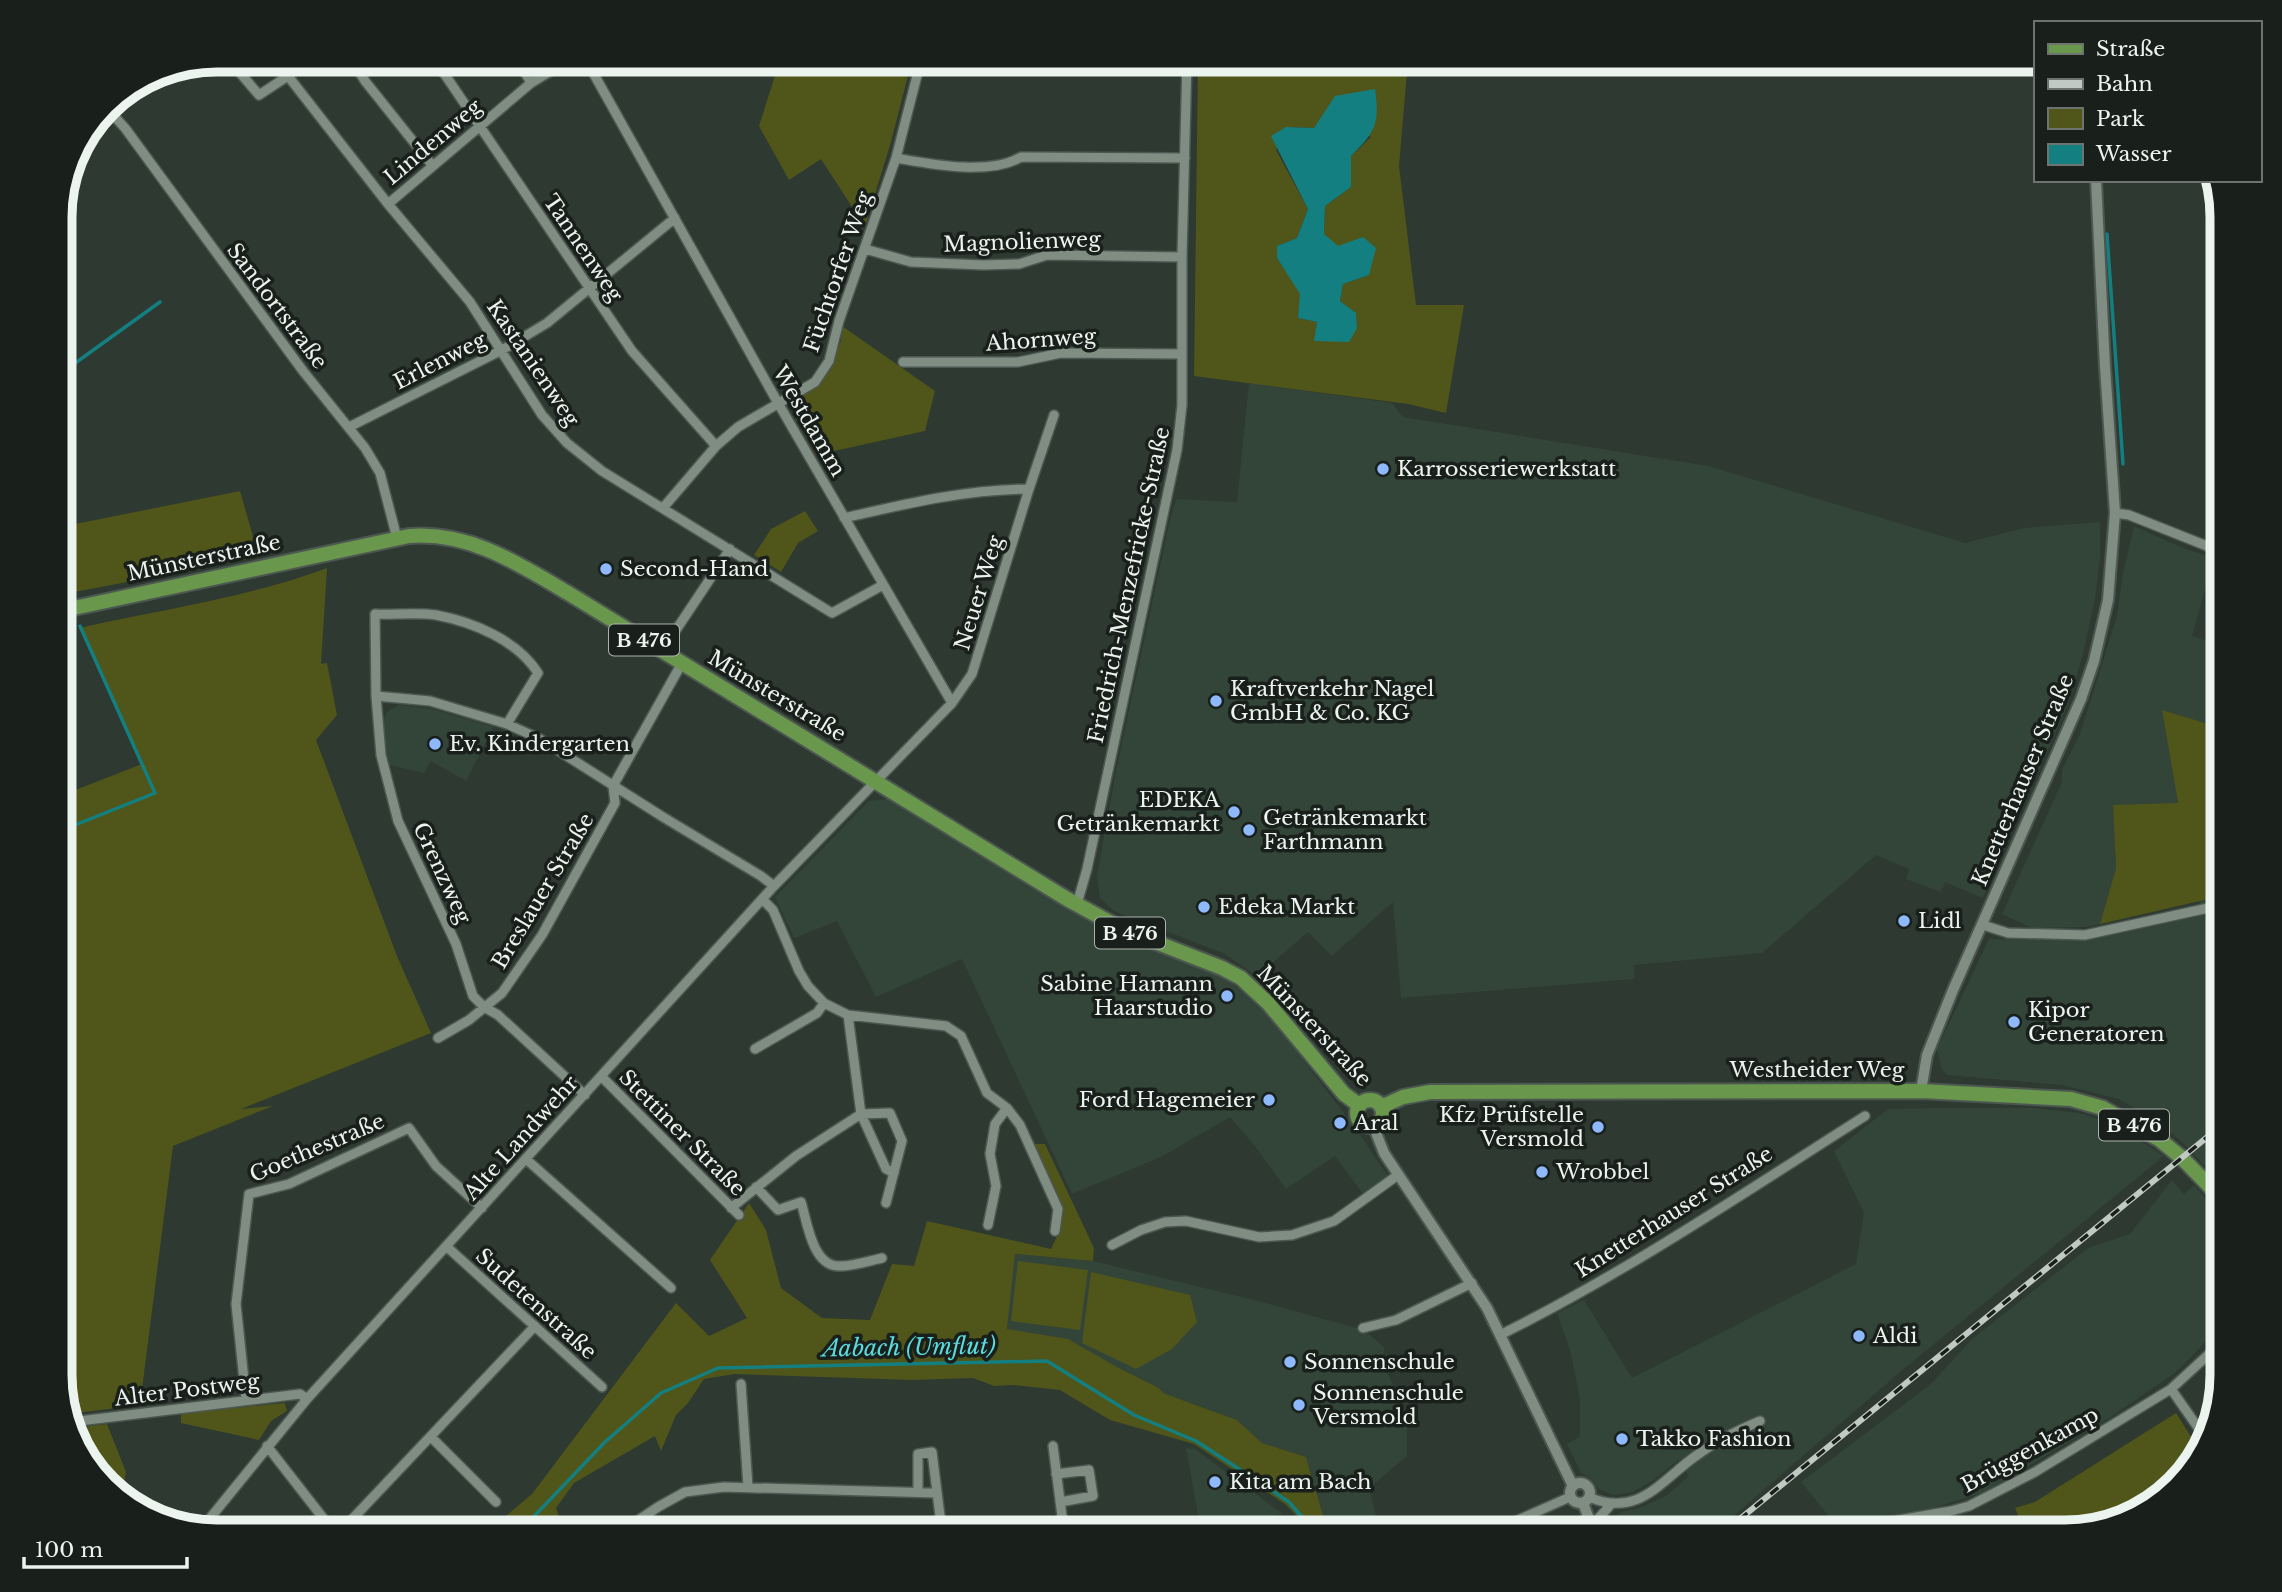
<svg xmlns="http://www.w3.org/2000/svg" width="2282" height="1592" font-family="'Libre Baskerville',serif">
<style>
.built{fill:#334539}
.green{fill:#50551a;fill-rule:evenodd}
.water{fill:#147f81}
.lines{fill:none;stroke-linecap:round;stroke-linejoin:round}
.stream{stroke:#147f81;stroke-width:3.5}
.minor-casing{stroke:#4d5751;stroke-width:12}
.tertiary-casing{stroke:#4d5751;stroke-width:14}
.primary-casing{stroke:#4d5751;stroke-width:18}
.minor{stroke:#7f8d83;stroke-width:9}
.tertiary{stroke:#7f8d83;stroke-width:10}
.primary{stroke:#69974b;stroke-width:14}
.rail-casing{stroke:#c0c9c3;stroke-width:6}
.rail{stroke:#191f1b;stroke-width:3.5;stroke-dasharray:10;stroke-linecap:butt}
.poi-dot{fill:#8eb9fc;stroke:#191f1b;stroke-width:2.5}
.labels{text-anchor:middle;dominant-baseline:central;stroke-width:7;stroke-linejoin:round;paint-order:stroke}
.shield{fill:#191f1b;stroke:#adb4af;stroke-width:2}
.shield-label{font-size:19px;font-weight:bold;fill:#ecf4ef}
.street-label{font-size:21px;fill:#ecf4ef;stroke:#191f1b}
.poi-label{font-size:21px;fill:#ecf4ef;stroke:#191f1b;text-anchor:start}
.water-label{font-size:23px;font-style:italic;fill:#5bdbde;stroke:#191f1b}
.rim{fill:none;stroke:#ecf4ef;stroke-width:9}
</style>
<rect width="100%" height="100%" fill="#2d3931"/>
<path class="built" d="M1249 383 1392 403 1403 417 1708 466 1965 543 2024 528 2100 522V558L2095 599 2083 654 2068 704 1983 898 1945 882 1941 892 1906 879 1909 869 1876 855 1762 953 1634 965V979L1401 998 1393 902 1332 956 1308 932 1269 966 1259 978 1225 954 1114 911 1100 898 1097 876 1116 771 1168 529 1176 499 1237 502Z
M2134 526 2183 548 2214 558 2192 636 2222 646V728L2162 710 2178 804 2113 806 2116 868 2100 924 2085 927 2032 928 2002 914 2062 782V770L2080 734 2117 616 2123 573Z
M399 705 432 709 493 727 466 781 431 761 424 773 389 765 382 724 387 712Z
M888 799 1068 910 1118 934 1225 978 1263 1007 1356 1129 1388 1176 1363 1194 1335 1156 1286 1189 1255 1146 1230 1117 1161 1157 1072 1194 962 959 876 997 837 921 794 938 775 897 869 801Z
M2222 896V1184L2180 1140 2152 1118 2119 1099 2062 1085 1947 1075 1941 1067 1937 1049 1989 939 2084 940 2107 936 2201 915 2199 901Z
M1932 1108H2033L2080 1113 2116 1125 2164 1156 1906 1367 1715 1532H1605V1526L1621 1512 1639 1508 1666 1496 1689 1476 1678 1460 1654 1480 1633 1492 1613 1495 1599 1489 1590 1478 1581 1473 1567 1444 1580 1437V1399L1570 1350 1557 1313 1584 1300 1632 1378 1856 1264 1864 1213 1834 1151 1888 1109Z
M2172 1180 2184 1195 2194 1185 2222 1217V1325L2176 1372 2108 1419 1985 1492 1932 1508 1836 1525 1801 1482 1931 1384 1972 1339 2088 1248 2130 1234Z
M1015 1254 1093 1261 1262 1302 1364 1330 1384 1347 1383 1363 1407 1417V1456L1369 1488 1380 1532H1328L1306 1457 1262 1443 1237 1420 1163 1393 1159 1388 1115 1366 1007 1329Z
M1186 1448 1195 1449 1283 1514 1245 1523 1246 1532H1201Z"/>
<path class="green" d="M780 60H912L891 142 865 227 821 159 789 180 759 126Z
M1198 60H1408L1399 166 1416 305H1464L1446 413 1408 404 1194 376ZM1325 114 1371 137 1351 156V187L1325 206 1324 234 1338 247 1363 237 1369 275 1343 284 1340 301 1356 314 1357 328 1315 341 1317 322 1298 318 1301 294 1277 258V246L1297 238 1308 209 1276 150 1286 127 1314 128Z
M842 326 935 391 925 431 816 455 793 414 794 402 824 378 841 341Z
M240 491 259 557 69 593 60 572V527Z
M805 511 818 531 798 543 781 572 754 555 771 529Z
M327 568 321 664 327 663 337 715 316 740 397 956 431 1033 241 1109 273 1106 173 1146 140 1405 69 1414 60 1382V1177L72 1094 60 1089V796L142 764 79 628C160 610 250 597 327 568Z
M2162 710 2222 728V896L2100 924 2116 868 2113 805 2178 803Z
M1032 1144H1045L1094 1248 1093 1261 1015 1254 1007 1329 1068 1339 1115 1366 1159 1388 1163 1393 1237 1420 1262 1443 1306 1457 1328 1532H1302L1299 1518 1285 1504 1194 1444 1110 1420 1060 1390 1014 1385 994 1386 973 1378 912 1380 734 1374 704 1379 688 1403 676 1415 661 1451 655 1436 574 1483 556 1508 562 1526 561 1532H487L532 1494 676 1303 709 1336 747 1318 710 1260 749 1203 766 1230 781 1288 822 1318 870 1320 892 1264 914 1266 927 1221 1051 1249 1057 1236 1061 1209Z
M1018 1261 1088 1270 1080 1330 1011 1321Z
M1091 1272 1190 1295 1197 1322 1172 1349 1136 1369 1082 1343Z
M285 1403 287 1411 271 1421 259 1440 181 1423V1413Z
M2176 1413 2200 1451 2196 1463 2144 1512 2066 1532H2025L2015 1508 2035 1502Z
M107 1424 126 1472 121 1497 80 1454 73 1428Z"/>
<path class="water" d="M1375 89C1380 124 1375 132 1351 156V187L1325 206 1324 234 1338 246 1363 237 1376 248 1369 275 1343 284 1340 301 1356 313 1357 328 1349 342 1314 341 1317 322 1298 318 1300 294 1277 258V246L1297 238 1308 209 1271 136 1286 127 1314 128 1335 96Z"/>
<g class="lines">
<path class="stream" d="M2107 234 2123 464
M60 374 160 302
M60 580 69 599
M60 831 155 793 80 626
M519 1532 605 1442 661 1393 718 1368 1047 1361 1134 1415 1196 1441 1239 1469 1289 1502 1302 1517 1306 1532"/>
<defs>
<path id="minor" d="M229 60 259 95 288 76 388 204 470 302 542 415 567 443 602 471 832 613 883 585
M352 60 365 81 432 165
M435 60 632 351 716 446
M518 60 531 83
M920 60C949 64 980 72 1009 67 1018 65 1026 62 1036 62H1187
M288 76 306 60
M105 106 125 128 303 371 365 448 380 473 397 538
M896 158C931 164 989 176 1021 157L1185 158
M388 204 531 83 569 60
M865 249 911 262 983 265 1019 264 1047 255 1182 257
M903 362H1018L1061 353 1182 354
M349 427 502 350 547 323 675 218
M1029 489 1054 415
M663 508 716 446 738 427 815 382 829 361 839 321 896 158 921 60
M2115 513 2129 515 2222 552
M844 518C905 504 967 489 1029 489L972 674 952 703
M662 651 730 549
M376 696 430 701 507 724 540 739 663 817 761 876 774 886
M507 724 538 673C517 640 473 622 436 615 417 612 394 615 375 614L376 696 381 755 398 821 456 944 473 996 484 1007 498 1015 585 1095
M762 899 773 910 799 971 808 986 824 1003 848 1015 946 1026 961 1036 987 1093 1007 1108 995 1124 990 1154 996 1186 988 1225
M1077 904 1087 869 1177 450 1182 405V257L1187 60
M1983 925 2008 933 2085 935 2222 905
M438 1038 469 1020 502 993 542 935 615 803 613 786 682 663
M755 1049 817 1013 824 1003
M601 1076 739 1215
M1007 1108 1020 1125 1058 1209 1055 1231
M526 1159 671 1288
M756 1187 778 1210 801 1202C807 1221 812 1265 838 1266 851 1267 869 1261 882 1258
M886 1203 902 1141 890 1113 861 1114 886 1169 894 1173
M731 1208 796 1156 861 1114 848 1015
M1112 1245 1141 1230 1165 1222 1186 1221 1259 1237 1292 1235 1334 1221 1398 1175
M446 1246 602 1387
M1363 1328 1396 1320 1472 1283
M1500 1335C1627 1272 1745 1192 1865 1116
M741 1384 748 1487
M2171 1389 2204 1436
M246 1399 236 1304 249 1194 289 1184 409 1128 436 1166 482 1208
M71 1422 300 1394 307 1399
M431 1437 496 1502
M267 1446 334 1532
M1053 1446 1064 1532
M1056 1474 1089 1470 1093 1496 1060 1502
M918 1491V1454L932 1452 942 1532
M1589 1497C1637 1518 1659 1483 1693 1458 1714 1442 1736 1431 1760 1421
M202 1528 307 1399 601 1076 774 886 952 703 778 403 586 60
M340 1532 535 1326
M627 1532 631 1525 658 1507 685 1492 724 1487 936 1493
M1491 1532 1570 1497
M1594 1532 1598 1519 1612 1503
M1828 1532 1951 1511 1969 1506 2035 1472 2171 1389 2222 1342"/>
<path id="tertiary" d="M1921 1091 1927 1055 1953 990 2081 699 2094 661 2108 600 2115 513 2105 367 2096 180
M1373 1125 1384 1153 1487 1308 1573 1486
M1570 1493a10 10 0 1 1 20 0a10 10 0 1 1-20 0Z
M1583 1503 1594 1532"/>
<path id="primary" d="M60 611 409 536C469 531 519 564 568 593L1067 899 1122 929 1222 968 1241 978 1268 1003 1344 1094 1359 1105
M1357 1113a13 13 0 1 1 26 0a13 13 0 1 1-26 0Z
M1381 1107 1403 1097 1430 1092 1921 1091 2071 1099 2103 1108 2160 1140 2182 1158 2222 1199"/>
</defs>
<use href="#minor" class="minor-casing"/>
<use href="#tertiary" class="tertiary-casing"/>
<use href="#primary" class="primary-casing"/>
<use href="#minor" class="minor"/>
<use href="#tertiary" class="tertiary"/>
<use href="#primary" class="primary"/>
<defs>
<path id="rail" d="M1724 1532 2222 1125"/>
</defs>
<use href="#rail" class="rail-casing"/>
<use href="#rail" class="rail"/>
</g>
<g class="poi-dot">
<circle cx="1383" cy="469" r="7"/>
<circle cx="606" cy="569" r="7"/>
<circle cx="1216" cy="701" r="7"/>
<circle cx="435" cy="744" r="7"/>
<circle cx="1234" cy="812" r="7"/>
<circle cx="1249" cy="830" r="7"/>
<circle cx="1204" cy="907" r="7"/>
<circle cx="1904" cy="921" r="7"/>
<circle cx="1227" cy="996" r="7"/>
<circle cx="2014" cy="1022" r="7"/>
<circle cx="1269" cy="1100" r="7"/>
<circle cx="1340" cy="1123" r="7"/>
<circle cx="1598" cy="1127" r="7"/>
<circle cx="1542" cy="1172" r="7"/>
<circle cx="1859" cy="1336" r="7"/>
<circle cx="1290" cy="1362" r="7"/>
<circle cx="1299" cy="1405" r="7"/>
<circle cx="1622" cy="1439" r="7"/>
<circle cx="1215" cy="1482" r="7"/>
</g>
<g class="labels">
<g class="shield">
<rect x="609" y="624.5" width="70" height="31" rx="5"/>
<rect x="1095" y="917.5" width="70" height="31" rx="5"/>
<rect x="2099" y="1109.5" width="70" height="31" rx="5"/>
</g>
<g class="shield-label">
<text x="644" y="640">B 476</text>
<text x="1130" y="933">B 476</text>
<text x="2134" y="1125">B 476</text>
</g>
<g class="street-label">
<text transform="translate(433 142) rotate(-40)">Lindenweg</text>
<text transform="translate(1022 242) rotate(-2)">Magnolienweg</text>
<text transform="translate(583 248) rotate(56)">Tannenweg</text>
<text transform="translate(838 272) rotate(-71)">Füchtorfer Weg</text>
<text transform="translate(277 306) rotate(53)">Sandortstraße</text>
<text transform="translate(1041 340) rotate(-4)">Ahornweg</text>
<text transform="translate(440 361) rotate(-27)">Erlenweg</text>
<text transform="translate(533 363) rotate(56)">Kastanienweg</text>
<text transform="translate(809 421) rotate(60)">Westdamm</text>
<text transform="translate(204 558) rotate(-12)">Münsterstraße</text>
<text transform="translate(1129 585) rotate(-78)">Friedrich-Menzefricke-Straße</text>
<text transform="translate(979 593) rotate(-73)">Neuer Weg</text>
<text transform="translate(777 696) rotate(31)">Münsterstraße</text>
<text transform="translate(2023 780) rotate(-67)">Knetterhauser Straße</text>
<text transform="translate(442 873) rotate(65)">Grenzweg</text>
<text transform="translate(543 891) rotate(-59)">Breslauer Straße</text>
<text transform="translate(1314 1026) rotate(47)">Münsterstraße</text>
<text x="1817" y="1070">Westheider Weg</text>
<text transform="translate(682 1133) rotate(45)">Stettiner Straße</text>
<text transform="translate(521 1138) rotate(-48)">Alte Landwehr</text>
<text transform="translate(317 1148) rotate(-23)">Goethestraße</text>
<text transform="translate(1674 1212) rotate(-32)">Knetterhauser Straße</text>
<text transform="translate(536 1304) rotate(42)">Sudetenstraße</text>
<text transform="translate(187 1390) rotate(-7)">Alter Postweg</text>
<text transform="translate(2030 1450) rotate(-29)">Brüggenkamp</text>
</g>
<g class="poi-label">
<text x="1397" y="469">Karrosseriewerkstatt</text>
<text x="620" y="569">Second-Hand</text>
<text x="1230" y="689">Kraftverkehr Nagel<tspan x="1230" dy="24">GmbH &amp; Co. KG</tspan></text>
<text x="449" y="744">Ev. Kindergarten</text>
<text x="1220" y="800" text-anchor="end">EDEKA<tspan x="1220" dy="24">Getränkemarkt</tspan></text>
<text x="1263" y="818">Getränkemarkt<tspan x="1263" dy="24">Farthmann</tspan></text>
<text x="1218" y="907">Edeka Markt</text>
<text x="1918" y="921">Lidl</text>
<text x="1213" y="984" text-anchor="end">Sabine Hamann<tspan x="1213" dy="24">Haarstudio</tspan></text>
<text x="2028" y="1010">Kipor<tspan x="2028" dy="24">Generatoren</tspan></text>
<text x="1255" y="1100" text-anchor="end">Ford Hagemeier</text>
<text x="1584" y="1115" text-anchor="end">Kfz Prüfstelle<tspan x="1584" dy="24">Versmold</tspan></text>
<text x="1354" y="1123">Aral</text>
<text x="1556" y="1172">Wrobbel</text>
<text x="1873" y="1336">Aldi</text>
<text x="1304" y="1362">Sonnenschule</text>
<text x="1313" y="1393">Sonnenschule<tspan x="1313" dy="24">Versmold</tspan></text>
<text x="1636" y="1439">Takko Fashion</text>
<text x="1229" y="1482">Kita am Bach</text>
</g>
<g class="water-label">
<text transform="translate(909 1347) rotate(-1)">Aabach (Umflut)</text>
</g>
</g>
<path d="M0 0H2282V1592H0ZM217 72H2065A145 145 0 0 1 2210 217V1375A145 145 0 0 1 2065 1520H217A145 145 0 0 1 72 1375V217A145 145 0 0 1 217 72Z" fill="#191f1b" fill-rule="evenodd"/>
<path class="rim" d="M217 72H2065A145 145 0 0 1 2210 217V1375A145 145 0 0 1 2065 1520H217A145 145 0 0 1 72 1375V217A145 145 0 0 1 217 72Z"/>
<rect x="2034" y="21" width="228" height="161" fill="#191f1b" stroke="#6d7470" stroke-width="2"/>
<rect x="2048" y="44" width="35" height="10" fill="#69974b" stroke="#6d7470" stroke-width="2"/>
<text x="2096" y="56" font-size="21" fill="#ecf4ef">Straße</text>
<rect x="2048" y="79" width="35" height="10" fill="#c0c9c3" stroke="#6d7470" stroke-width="2"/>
<text x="2096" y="91" font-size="21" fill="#ecf4ef">Bahn</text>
<rect x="2048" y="108" width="35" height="21" fill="#50551a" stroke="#6d7470" stroke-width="2"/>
<text x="2096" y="126" font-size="21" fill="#ecf4ef">Park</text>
<rect x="2048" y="144" width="35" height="21" fill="#147f81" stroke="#6d7470" stroke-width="2"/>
<text x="2096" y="161" font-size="21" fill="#ecf4ef">Wasser</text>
<path d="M24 1557v10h163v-10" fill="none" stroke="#ecf4ef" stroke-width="3.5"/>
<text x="35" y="1557" font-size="21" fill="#ecf4ef" stroke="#191f1b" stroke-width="5" paint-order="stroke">100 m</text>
</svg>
